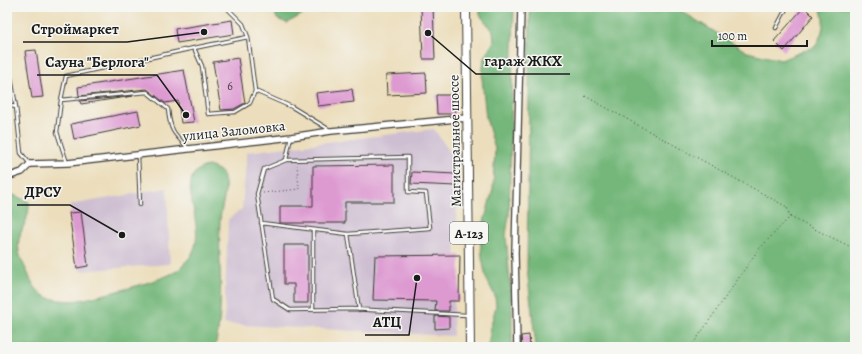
<svg xmlns="http://www.w3.org/2000/svg" width="862" height="354" font-family="Alegreya,serif">
<style>
.industrial{fill:#cebed1}
.forest{fill:#74b77a;stroke:#486a4b}
.building{fill:#dd9ad1}
.lines{fill:none;stroke-linecap:round;stroke-linejoin:round}
.service-casing{stroke:#3b3934;stroke-width:4.5}
.minor-casing{stroke:#3b3934;stroke-width:8}
.primary-casing{stroke:#3b3934;stroke-width:10}
.path{stroke:#3b3934;stroke-width:1;stroke-dasharray:1 3;stroke-linecap:butt}
.service{stroke:#fff;stroke-width:2.5}
.minor{stroke:#fff;stroke-width:5.5}
.primary{stroke:#fff;stroke-width:8}
.labels{text-anchor:middle;dominant-baseline:central;stroke-width:3;stroke-linejoin:round;paint-order:stroke}
.number-label{font-size:12px;fill:#4c3c49}
.shield{fill:#f6f6f2;stroke:#5d5d5c;stroke-width:1}
.shield-label{font-size:13px;font-weight:bold;fill:#1c1c1c}
.street-label{font-size:14px;fill:#1c1c1c;stroke:#f6f6f2}
.leader{fill:none;stroke:#1c1c1c;stroke-width:1.5}
.callout-dot{fill:#1c1c1c;stroke:#f6f6f2;stroke-width:1.5}
.callout-label{font-size:15px;text-anchor:middle;font-weight:bold;fill:#1c1c1c;stroke:#f6f6f2;stroke-width:3;stroke-linejoin:round;paint-order:stroke}
</style>
<rect width="100%" height="100%" fill="#f6f6f2"/>
<filter id="ink" filterUnits="userSpaceOnUse"><feTurbulence type="fractalNoise" baseFrequency=".025" numOctaves="2"/><feDisplacementMap in="SourceGraphic" scale="8" xChannelSelector="R" yChannelSelector="G"/><feConvolveMatrix kernelMatrix="1 2 1 2 8 2 1 2 1" color-interpolation-filters="sRGB"/></filter>
<filter id="wash" filterUnits="userSpaceOnUse"><feTurbulence type="fractalNoise" baseFrequency=".012" numOctaves="4" result="noise"/><feDisplacementMap in="SourceGraphic" scale="16" xChannelSelector="R" yChannelSelector="G"/><feGaussianBlur stdDeviation="0.9" result="paint"/><feColorMatrix in="noise" values="0 0 0 0 0 0 0 0 0 0 0 0 0 0 0 0 0 1.4 0 .05"/><feComposite in="paint" operator="in"/></filter>
<g filter="url(#wash)">
<rect width="100%" height="100%" fill="#ecdebc"/>
<path class="industrial" d="M434 129 458 164 453 336 224 324 228 219 242 209 247 152Z
M167 188 170 264 80 271 70 205Z"/>
<path class="forest" d="M273 7H342L325 12 305 13 287 23 277 19Z
M480 7H514L509 215 506 235 512 307V347H488L491 325 496 306 495 296 486 278 482 258 480 237 493 189 495 149 486 118 482 78 484 58 494 41 493 31 480 15Z
M530 7H675L747 52 781 60 816 46C823 32 826 22 820 7H855V347H536L527 269Z
M208 166C215 168 222 170 224 178 228 191 221 207 220 220 218 262 225 306 215 347H7V192L29 202C31 220 15 234 19 251 20 259 26 268 29 276 33 285 39 295 49 298 58 300 70 302 79 300 96 297 166 280 178 270 182 267 186 261 190 257 212 226 168 175 208 166Z"/>
<g id="blocks">
<path class="building" d="M421 7H433L435 59H423Z
M804 7 813 16 784 51 774 41Z
M232 20 234 34 177 43 175 29Z
M36 50 43 97 32 98 25 51Z
M238 58 245 103 234 109 221 110 213 62Z
M184 70 194 122 181 123 178 101 165 103 147 89 79 96 78 87Z
M426 73 427 93 387 95 386 75Z
M352 89 354 102 318 106 316 93Z
M436 95H454L455 114H437Z
M133 96 81 104 80 101Z
M138 111 141 125 74 139 71 124Z
M394 165V202H345V223H280V206H313V166Z
M412 172 456 174V186L411 184Z
M81 212 88 266 77 268 69 213Z
M284 245H308V303H294V284H284Z
M460 255 459 301H449V311H435L436 301 373 300 375 256Z
M435 316 449 317V328L435 329Z
M529 335 530 347H522L521 336Z"/>
</g>
</g>
<g filter="url(#ink)">
<use href="#blocks" fill-opacity="0" stroke="#3b3934" stroke-width="1"/>
<g class="lines">
<defs>
<path id="service" d="M226 7 243 24 248 37 255 91 292 107 330 130
M776 28 787 7
M194 48 248 37
M7 55 16 107
M61 100 147 92 168 109C170 130 173 133 188 148
M7 105 16 107 21 153 30 164
M291 137 286 160 264 169 257 194 273 299 290 310 351 309 467 315
M138 156 140 205
M286 160 408 157V192L426 193 430 228 348 234 359 310
M67 163 57 132 61 100 66 76 194 48 202 66 208 114 235 112 250 103 255 91
M261 223 348 234
M313 310V230"/>
<path id="minor" d="M7 177 22 172 30 164 68 163 291 137 331 131 467 118
M517 347 515 253 521 7"/>
<path id="primary" d="M466 7 470 347"/>
</defs>
<use href="#service" class="service-casing"/>
<use href="#minor" class="minor-casing"/>
<use href="#primary" class="primary-casing"/>
<path class="path" d="M585 96 787 207 790 217
M263 193 299 189 297 165
M691 347 758 250 790 217 855 249"/>
<use href="#service" class="service"/>
<use href="#minor" class="minor"/>
<use href="#primary" class="primary"/>
</g>
</g>
<g class="labels">
<g class="number-label">
<text x="230" y="86">6</text>
</g>
<rect class="shield" x="450" y="222" width="38" height="22" rx="3"/>
<g class="shield-label">
<text x="469" y="233">А-123</text>
</g>
<g class="street-label">
<text transform="translate(234 131) rotate(-6)">улица Заломовка</text>
<text transform="translate(455 141) rotate(-91)">Магистральное шоссе</text>
</g>
</g>
<path class="leader" d="M204 32L127 42H23M428 33L476 74H570M186 115L157 75H37M122 235L70 205H17M417 278L409 335H365"/>
<g class="callout-dot">
<circle cx="204" cy="32" r="4"/>
<circle cx="428" cy="33" r="4"/>
<circle cx="186" cy="115" r="4"/>
<circle cx="122" cy="235" r="4"/>
<circle cx="417" cy="278" r="4"/>
</g>
<g class="callout-label">
<text x="75" y="34">Строймаркет</text>
<text x="523" y="66">гараж ЖКХ</text>
<text x="97" y="67">Сауна "Берлога"</text>
<text x="43" y="197">ДРСУ</text>
<text x="387" y="327">АТЦ</text>
</g>
<rect width="862" height="354" fill="none" stroke="#f6f6f2" stroke-width="24"/>
<path d="M712 40v6h95v-6" fill="none" stroke="#1c1c1c" stroke-width="2"/>
<text x="718" y="40" font-size="12" fill="#1c1c1c" stroke="#f6f6f2" stroke-width="3" paint-order="stroke">100 m</text>
</svg>
